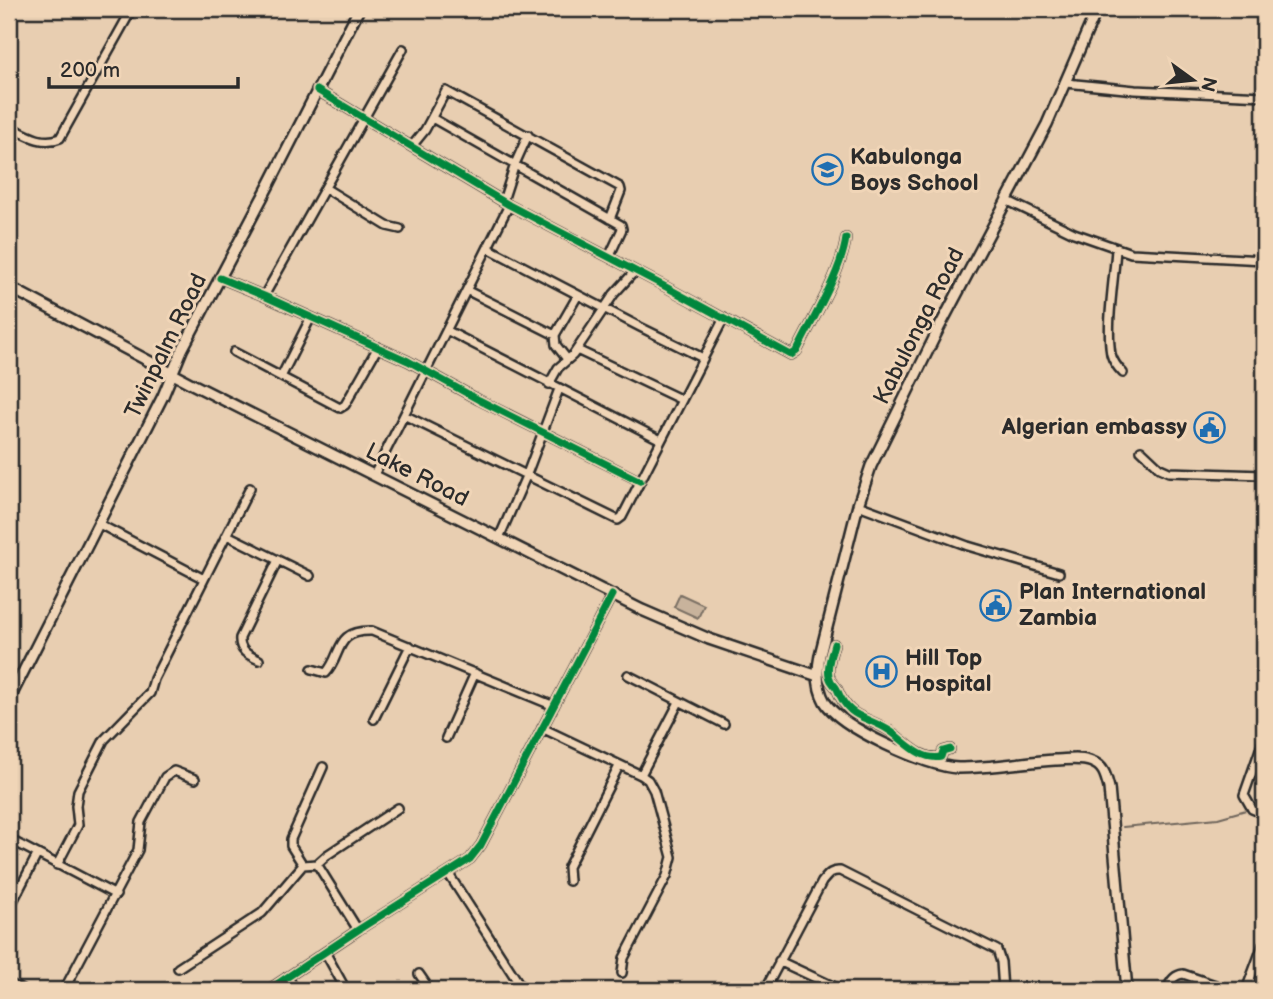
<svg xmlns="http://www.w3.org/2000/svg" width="1273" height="999" font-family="'Balsamiq Sans',sans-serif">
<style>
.pitch{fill:#c8b39c;stroke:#7a6f64;stroke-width:2}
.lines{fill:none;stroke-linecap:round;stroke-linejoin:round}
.stream{stroke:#6f665c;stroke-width:2}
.minor-casing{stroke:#2b2b2b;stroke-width:12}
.major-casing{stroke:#2b2b2b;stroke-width:14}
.minor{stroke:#f0d5b7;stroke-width:7}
.major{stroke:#f0d5b7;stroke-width:9}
.cycleway-casing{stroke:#f0d5b7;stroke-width:11}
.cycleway{stroke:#00873e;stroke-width:7}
.labels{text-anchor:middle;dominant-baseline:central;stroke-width:6;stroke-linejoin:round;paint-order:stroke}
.poi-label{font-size:23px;font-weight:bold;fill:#2b2b2b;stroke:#f0d5b7;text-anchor:start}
.street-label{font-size:23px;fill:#2b2b2b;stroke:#f0d5b7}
</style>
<rect width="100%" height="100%" fill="#e8ceb1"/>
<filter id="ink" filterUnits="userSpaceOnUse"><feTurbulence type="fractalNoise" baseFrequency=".0143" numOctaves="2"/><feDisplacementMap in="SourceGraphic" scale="14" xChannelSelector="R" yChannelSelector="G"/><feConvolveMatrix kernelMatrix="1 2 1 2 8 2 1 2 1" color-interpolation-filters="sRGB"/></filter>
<g filter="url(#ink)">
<path class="pitch" d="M680 594 704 605 698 618 674 607Z"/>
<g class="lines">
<path class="stream" d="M1255 805 1264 808
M1123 827 1218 818 1246 810"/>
<defs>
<path id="minor" d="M1066 83 1135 90 1264 96
M317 90 509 205 666 287 791 355 797 351C812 320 842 271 846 238
M432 118 621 225 622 229 609 257
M9 126C25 134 42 146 60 138L132 9
M412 146 425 130 446 91 620 187 621 191 610 219
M325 188 387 226 400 229
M1006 200 1074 233 1131 253 1264 260
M503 201 515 164 528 135
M488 248 640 327 703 358
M1116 249C1114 280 1106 325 1111 354 1113 362 1117 367 1123 373
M220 278 264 296 408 361 479 400 640 481
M468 291 555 335
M264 296 403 49
M448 331 661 440
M577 350 682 400
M234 352 340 408 345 405 378 347
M567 359 556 345 555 335 578 295
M281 377 311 317
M549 384 558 368 573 355 614 294 635 271
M406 416 618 520 622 517 724 318
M1141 450 1160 468 1169 472 1264 475
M374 475 509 205
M858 505 968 546 1059 573
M99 524 204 579
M227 535 310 576
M499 538 527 474 559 389
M1264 579V606
M834 644C831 656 825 670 831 681 832 683 837 688 837 689 849 720 865 715 890 731 905 741 920 761 941 757L943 751 950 749
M259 660C248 655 239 651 240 638L278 560
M312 669 326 673C343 654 334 630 372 631L554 706
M628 675 724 724
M374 719 410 646
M542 728 641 775 648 780 654 791 672 857 667 876 624 958 622 973
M446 738 475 673
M1264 738 1244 795 1252 809 1264 814
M641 775 679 702
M9 839 116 895
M317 864 327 855 398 808
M57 865 78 825 76 806 78 791 104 740 150 693 154 679 250 488
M303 865 291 846V839L323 767
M448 873 523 990
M569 881 568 867 619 766
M9 909 37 855
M325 952 346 990
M779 961 837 988
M178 968 262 913 303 865 317 864 358 930
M419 974 430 990
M287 977 296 990
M9 983 22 990
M64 990 138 850 141 822 165 777 174 771 195 779
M268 990 358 930 470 859 481 845 612 595
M765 990 822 882C828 875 831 870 840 871L997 950 1001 962 1003 990
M1167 990C1170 981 1174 975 1183 974L1230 990
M1246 990 1264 942"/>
<path id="major" d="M1097 9 1047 124 939 328 871 466 858 505 820 655C817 670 817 688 825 702 841 728 927 767 958 768 988 768 1024 762 1055 760 1066 760 1081 757 1092 762 1104 766 1106 777 1109 788L1127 990
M9 287 192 384 642 610 709 639 818 676
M9 700 163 396 182 350 270 183 359 9"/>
</defs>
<use href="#minor" class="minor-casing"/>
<use href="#major" class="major-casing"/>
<use href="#minor" class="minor"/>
<use href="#major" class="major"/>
<defs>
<path id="cycleway" d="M317 90 509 205 666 287 791 355 797 351C812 320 842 271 846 238
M220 278 264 296 408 361 479 400 640 481
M834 644C831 656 825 670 831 681 832 683 837 688 837 689 849 720 865 715 890 731 905 741 920 761 941 757L943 751 950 749
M268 990 358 930 470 859 481 845 612 595"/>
</defs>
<use href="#cycleway" class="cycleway-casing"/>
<use href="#cycleway" class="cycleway"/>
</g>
</g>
<defs>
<symbol id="school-ring" viewBox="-11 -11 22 22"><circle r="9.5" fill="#f0d5b7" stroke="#1f6fb2" stroke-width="1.5"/><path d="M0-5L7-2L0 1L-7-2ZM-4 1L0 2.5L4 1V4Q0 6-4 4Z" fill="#1f6fb2"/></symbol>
<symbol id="civic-ring" viewBox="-11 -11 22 22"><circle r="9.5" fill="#f0d5b7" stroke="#1f6fb2" stroke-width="1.5"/><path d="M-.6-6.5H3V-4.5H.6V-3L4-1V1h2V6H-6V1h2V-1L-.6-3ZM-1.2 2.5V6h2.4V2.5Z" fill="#1f6fb2"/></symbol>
<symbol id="hospital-ring" viewBox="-11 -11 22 22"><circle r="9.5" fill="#f0d5b7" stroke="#1f6fb2" stroke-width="1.5"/><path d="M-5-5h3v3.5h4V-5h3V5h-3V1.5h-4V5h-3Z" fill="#1f6fb2"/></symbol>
</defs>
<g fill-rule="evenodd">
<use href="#school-ring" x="810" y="152" width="35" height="35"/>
<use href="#civic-ring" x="1192" y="410" width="35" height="35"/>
<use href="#civic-ring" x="978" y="588" width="35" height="35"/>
<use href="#hospital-ring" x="864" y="654" width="35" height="35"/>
</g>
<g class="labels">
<g class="poi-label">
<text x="850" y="157">Kabulonga<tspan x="850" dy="26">Boys School</tspan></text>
<text x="1187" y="427" text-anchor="end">Algerian embassy</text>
<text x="1019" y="592">Plan International<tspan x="1019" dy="26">Zambia</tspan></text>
<text x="905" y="658">Hill Top<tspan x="905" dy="26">Hospital</tspan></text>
</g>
<g class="street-label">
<text transform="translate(919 326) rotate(-63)">Kabulonga Road</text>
<text transform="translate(166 346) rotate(-64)">Twinpalm Road</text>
<text transform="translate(417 475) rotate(27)">Lake Road</text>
</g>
</g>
<rect width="1273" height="999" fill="none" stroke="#f0d5b7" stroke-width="35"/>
<rect x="18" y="18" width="1238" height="964" fill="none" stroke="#2b2b2b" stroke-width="2.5" filter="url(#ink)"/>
<g transform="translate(1193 80) rotate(105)" stroke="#f0d5b7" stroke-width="5" paint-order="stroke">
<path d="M0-5L12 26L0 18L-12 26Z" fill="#2b2b2b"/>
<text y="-10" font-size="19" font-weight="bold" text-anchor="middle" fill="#2b2b2b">N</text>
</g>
<path d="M49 77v10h189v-10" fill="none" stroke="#2b2b2b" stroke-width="3.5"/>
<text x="60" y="77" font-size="21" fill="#2b2b2b" stroke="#f0d5b7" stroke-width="5" paint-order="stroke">200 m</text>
</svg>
